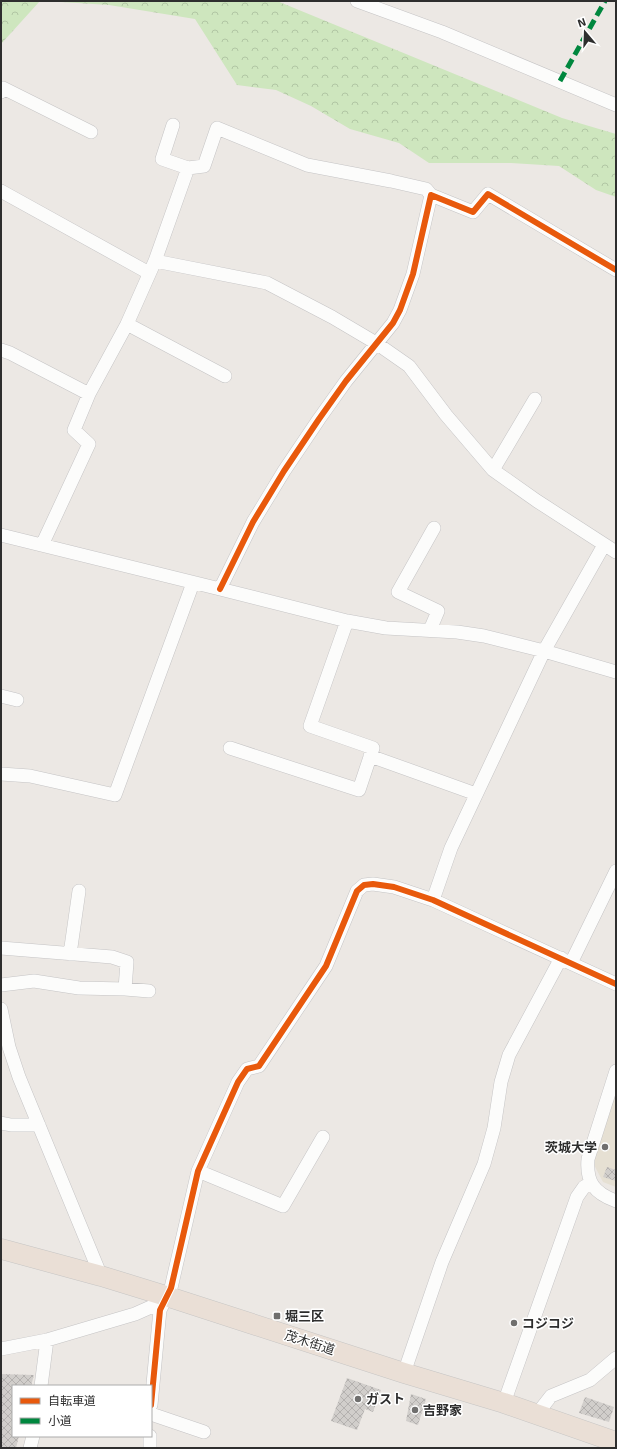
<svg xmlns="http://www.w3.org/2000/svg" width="617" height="1449" font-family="'Exo 2','Noto Sans JP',sans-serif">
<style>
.education{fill:#e6e0d3}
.forest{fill:url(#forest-crowns)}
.building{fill:url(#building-cross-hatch)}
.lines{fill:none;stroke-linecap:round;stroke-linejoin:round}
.minor-casing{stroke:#c5c4c5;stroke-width:14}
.highway-casing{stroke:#c6c5c4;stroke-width:21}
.minor{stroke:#fcfcfb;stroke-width:13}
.highway{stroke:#eadfd6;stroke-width:20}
.quiet{stroke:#00873e;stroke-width:5;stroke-dasharray:10 5;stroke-linecap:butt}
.cycleway-casing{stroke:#fff;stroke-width:8}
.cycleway{stroke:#e8590c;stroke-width:6}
.poi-dot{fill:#706f6e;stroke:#fff;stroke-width:1.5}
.labels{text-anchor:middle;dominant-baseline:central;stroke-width:3;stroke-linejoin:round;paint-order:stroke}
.poi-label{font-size:13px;font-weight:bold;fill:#2e2e2e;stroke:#fff;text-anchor:start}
.street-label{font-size:13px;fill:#2e2e2e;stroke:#fff}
</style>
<defs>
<pattern id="forest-crowns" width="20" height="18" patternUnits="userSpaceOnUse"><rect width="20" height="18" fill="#cee6be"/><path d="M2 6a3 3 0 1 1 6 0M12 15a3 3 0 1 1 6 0" fill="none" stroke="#b1c6a4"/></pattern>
<pattern id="building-cross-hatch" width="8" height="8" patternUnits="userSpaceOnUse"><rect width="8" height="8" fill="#d1cecb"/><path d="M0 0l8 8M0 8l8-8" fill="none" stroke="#b4b1af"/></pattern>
</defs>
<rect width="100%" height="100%" fill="#ece8e4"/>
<path class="education" d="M616 1084V1187L603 1182 591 1159Z"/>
<path class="forest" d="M1 1H40L1 44Z
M45 1H277L562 118 616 134V197L596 190 559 166 511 163H429L399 143 350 129 311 106 276 90 237 85 195 19 109 5Z"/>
<path class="building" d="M607 1167 616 1170V1181L603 1177Z
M1 1374 34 1375 31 1386H13V1436H19L16 1448H1Z
M347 1378 381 1390 373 1412 365 1409 357 1430 331 1421Z
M411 1394 426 1399 418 1425 406 1421Z
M585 1397 614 1407 609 1422 579 1413Z"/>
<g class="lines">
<defs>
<path id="minor" d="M357 1 442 32 616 105
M1 92 3 88 91 132
M173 125 162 159 188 168 204 166 217 128 307 165 391 181 426 189 431 195 473 212 488 194 616 270
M188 168 155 261 127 324 225 376
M1 191 149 273
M155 261 267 283 332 317 376 343 409 366 446 415 493 470 537 501 616 552
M1 350 10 353 89 394
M493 470 535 399
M1 535 220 589 347 621 386 628 457 632 484 636 544 651 616 672
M42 545 89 444 74 430 89 394 127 324
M220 589 253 522 284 471 319 419 346 381 393 323 400 310 413 274 431 195
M430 630 438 611 398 592 434 528
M1 696 17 700
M230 748 359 790 373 748 310 726 347 621
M370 756 476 794
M1 774 30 776 115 795 193 583
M433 900 451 848 544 651 604 545
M1 948 112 957 127 962 125 989 79 988 34 981 1 985
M70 954 79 891
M571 963 616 871
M125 989 149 991
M1 1009 9 1047 19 1077 101 1276
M616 1071 588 1159C586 1182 594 1193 616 1201
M1 1123 11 1125H39
M198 1171 283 1206 323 1137
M1 1349 47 1340 135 1314 153 1306 165 1297
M404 1373 442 1262 484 1164 494 1128 501 1082 509 1055 561 958
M41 1386 47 1340
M504 1403 577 1197 584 1187 591 1183
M151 1405 160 1310 171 1288 198 1171 238 1082 247 1069 259 1066 326 966 357 891 364 885 373 884 394 887 433 900 616 984
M151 1414 204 1432
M537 1414 551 1396 590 1380 616 1358
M30 1448 33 1436
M150 1448V1436"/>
<path id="highway" d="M1 1249 101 1276 166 1296 404 1373 504 1403 616 1442"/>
</defs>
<use href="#minor" class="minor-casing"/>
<use href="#highway" class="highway-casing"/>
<use href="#minor" class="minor"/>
<use href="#highway" class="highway"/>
<path class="quiet" d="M560 81 605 1"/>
<defs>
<path id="cycleway" d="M220 589 253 522 284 471 319 419 346 381 393 323 400 310 413 274 431 195 473 212 488 194 616 270
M151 1405 160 1310 171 1288 198 1171 238 1082 247 1069 259 1066 326 966 357 891 364 885 373 884 394 887 433 900 616 984"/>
</defs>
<use href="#cycleway" class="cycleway-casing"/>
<use href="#cycleway" class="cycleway"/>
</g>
<g class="poi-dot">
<circle cx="605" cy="1147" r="4"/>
<rect x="273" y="1312" width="8" height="8" rx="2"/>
<circle cx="514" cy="1323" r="4"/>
<circle cx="358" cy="1399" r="4"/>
<circle cx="415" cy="1410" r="4"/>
</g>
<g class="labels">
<g class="poi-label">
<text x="597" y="1147" text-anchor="end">茨城大学</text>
<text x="285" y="1316">堀三区</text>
<text x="522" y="1323">コジコジ</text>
<text x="366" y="1399">ガスト</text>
<text x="423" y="1410">吉野家</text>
</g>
<g class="street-label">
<text transform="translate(310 1342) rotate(18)">茂木街道</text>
</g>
</g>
<rect width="617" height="1449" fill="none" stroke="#2e2e2e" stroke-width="4"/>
<rect x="12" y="1385" width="140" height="52" fill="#ffffff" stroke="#ababab"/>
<rect x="20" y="1398" width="20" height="6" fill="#e8590c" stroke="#ababab"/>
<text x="48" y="1405" font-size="12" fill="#2e2e2e">自転車道</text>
<rect x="20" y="1418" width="20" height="6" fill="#00873e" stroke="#ababab"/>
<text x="48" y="1425" font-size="12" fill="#2e2e2e">小道</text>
<g transform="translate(585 32) rotate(341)" stroke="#ffffff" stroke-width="3" paint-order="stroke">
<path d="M0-3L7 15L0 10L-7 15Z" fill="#2e2e2e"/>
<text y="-6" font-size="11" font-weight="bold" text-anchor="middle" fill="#2e2e2e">N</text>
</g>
</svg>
